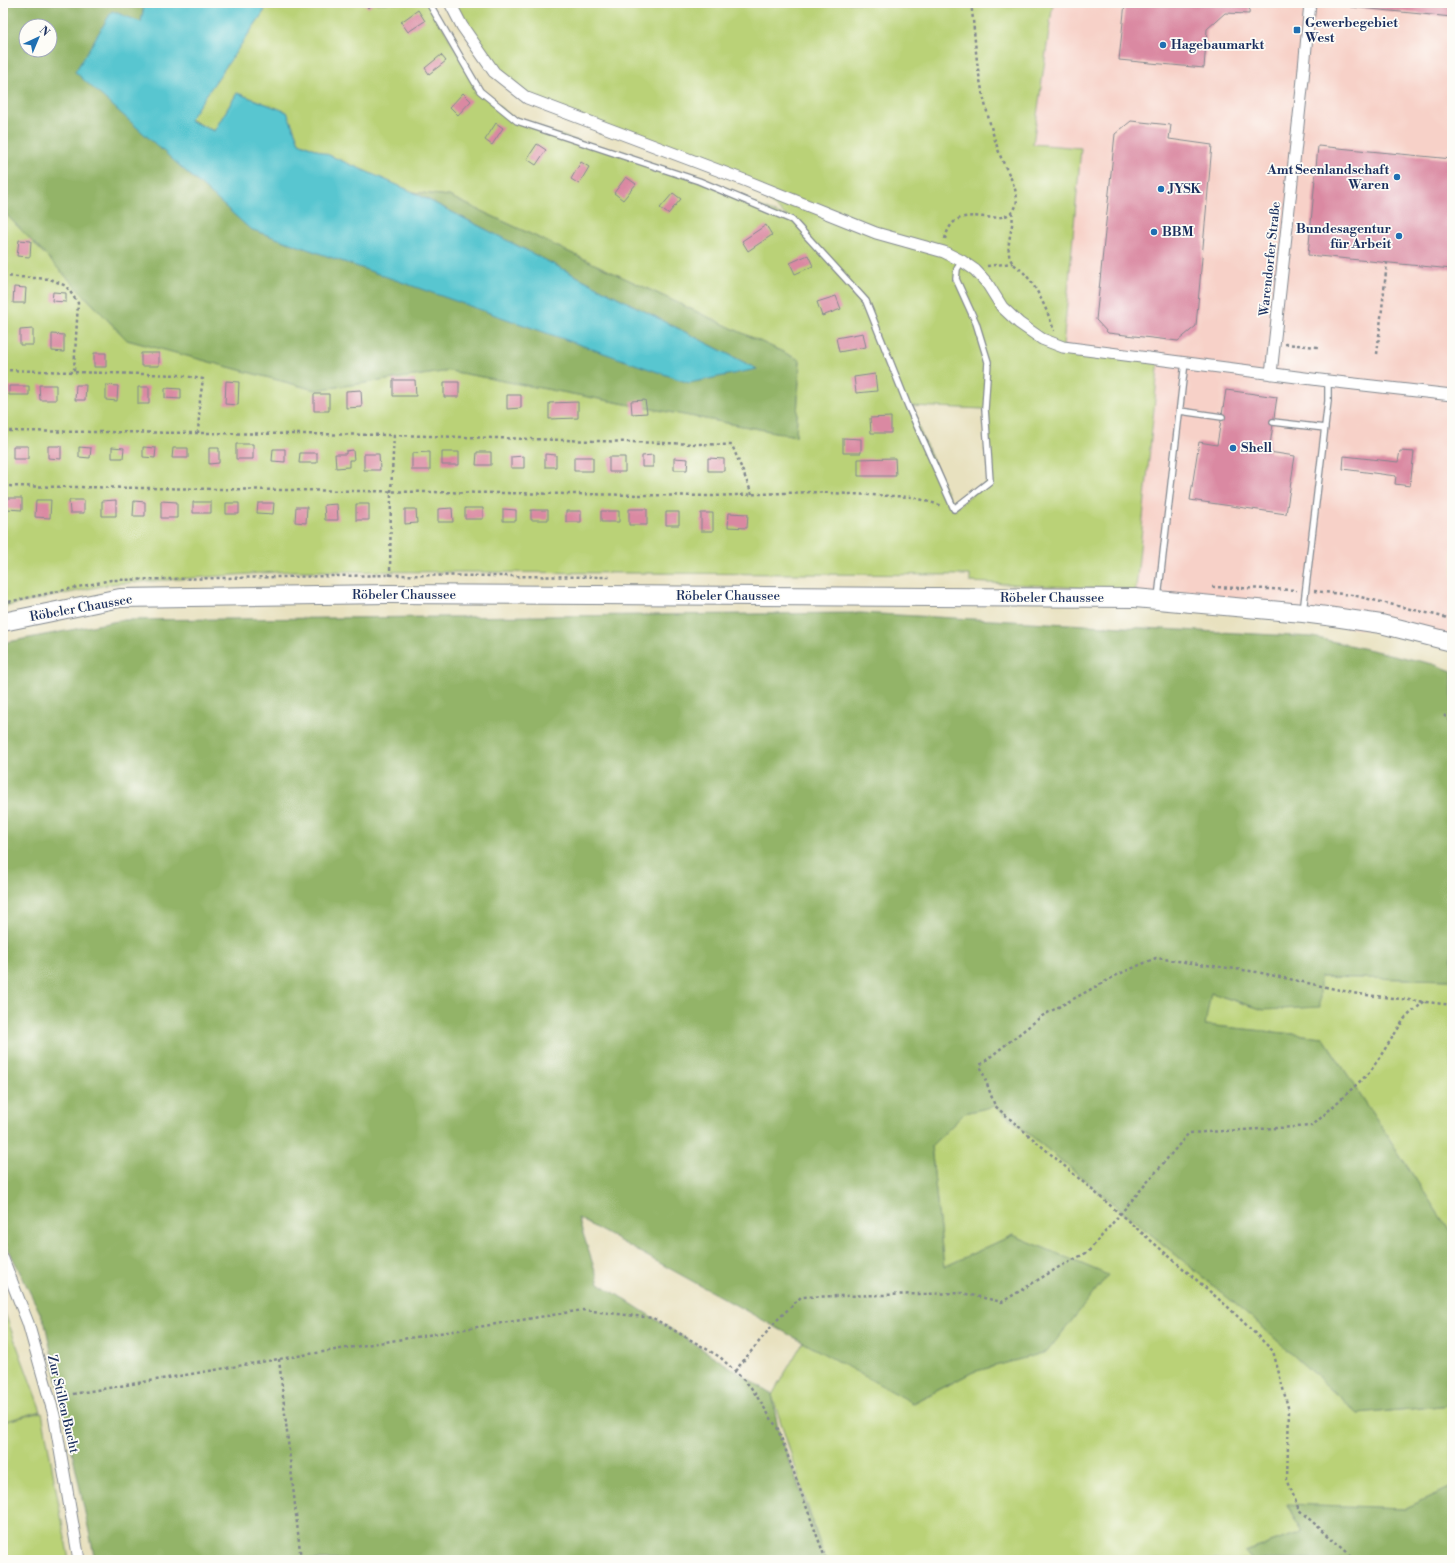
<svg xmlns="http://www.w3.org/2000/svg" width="1455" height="1563" font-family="'Libre Bodoni',serif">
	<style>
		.built { fill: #f7d1c8 }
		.green { fill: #bad277; stroke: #6a806a; fill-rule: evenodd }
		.forest { fill: #93b468; stroke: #577263; fill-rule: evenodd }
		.water { fill: #59c6d0; stroke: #3a7a97 }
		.building { fill: #da89a2 }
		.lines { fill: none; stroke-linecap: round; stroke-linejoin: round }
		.service-casing { stroke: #82888e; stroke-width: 8 }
		.minor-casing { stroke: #82888e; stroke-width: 13 }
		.primary-casing { stroke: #82888e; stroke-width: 20 }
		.path { stroke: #82888e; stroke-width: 2.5; stroke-dasharray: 3 3; stroke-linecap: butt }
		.service { stroke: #fff; stroke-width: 5.5 }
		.minor { stroke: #fff; stroke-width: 11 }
		.primary { stroke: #fff; stroke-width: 18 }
		.poi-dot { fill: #1f6fb2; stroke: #fdfcf7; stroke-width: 1.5 }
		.labels { text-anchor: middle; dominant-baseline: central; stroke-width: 3.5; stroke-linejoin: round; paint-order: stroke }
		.poi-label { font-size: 13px; font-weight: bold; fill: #1b2f5e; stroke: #fdfcf7; text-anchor: start }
		.street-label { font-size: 13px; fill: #1b2f5e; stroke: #fdfcf7 }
	</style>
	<rect width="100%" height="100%" fill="#fdfcf7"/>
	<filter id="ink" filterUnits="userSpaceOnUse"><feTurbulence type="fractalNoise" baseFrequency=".025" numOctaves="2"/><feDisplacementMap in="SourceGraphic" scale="8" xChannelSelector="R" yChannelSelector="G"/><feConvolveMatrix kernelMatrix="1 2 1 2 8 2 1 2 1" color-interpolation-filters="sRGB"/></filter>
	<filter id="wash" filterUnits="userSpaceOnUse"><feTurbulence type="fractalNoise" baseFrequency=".012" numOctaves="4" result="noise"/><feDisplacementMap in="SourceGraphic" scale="16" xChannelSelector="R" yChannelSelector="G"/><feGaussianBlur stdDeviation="0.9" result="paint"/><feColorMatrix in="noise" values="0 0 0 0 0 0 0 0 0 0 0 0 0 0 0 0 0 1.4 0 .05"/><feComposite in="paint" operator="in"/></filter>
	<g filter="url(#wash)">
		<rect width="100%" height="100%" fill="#e8e1bf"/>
		<path class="built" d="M1053,3H1452V642L1135,598L1063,347L1081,148L1033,144Z"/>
		<path class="green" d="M257,3H429L480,91L517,121L699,181L790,219L744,180L527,98L494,72L450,3H1053L1033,144L1081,148L1063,347L1159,359L1135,598L1123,590L970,582V575L291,571L111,584L3,607V211L127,340L315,390L450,371L796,436L800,360L449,196L413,192L299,142L287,112L237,93L214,131L189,119L265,10ZM909,406L985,409L990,480L954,509Z
			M1320,977L1452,980V1235L1323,1037L1205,1025L1210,993L1264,1010Z
			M995,1106L1250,1316L1358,1414L1452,1405V1487L1406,1508L1287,1505L1302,1532L1245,1552L1252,1560H825L772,1395L803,1342L914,1403L973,1372L1046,1352L1107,1275L1013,1235L944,1267L931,1146L965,1113Z
			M3,1308L41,1411L3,1422Z
			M42,1412L69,1560H3V1422Z"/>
		<path class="forest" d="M3,3H139L144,6L141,22L76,72L757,369L413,192L449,196L800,360L796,436L450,371L315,390L127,340L3,211ZM26,26H50V50H26Z
			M860,613L1313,637L1433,664L1452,671V980L1320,977V1007L1264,1010L1211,993L1205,1025L1323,1037L1452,1235V1405L1358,1414L1250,1316L995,1106L965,1113L931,1146L944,1267L1013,1235L1108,1275L1047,1352L973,1372L913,1403L578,1218L599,1283L772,1394L778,1429L824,1555L825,1560H95L45,1323L3,1238V643L123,620Z
			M1452,1487V1560H1252L1245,1552L1302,1532L1287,1504L1406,1508Z"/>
		<path class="water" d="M139,3H257L265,10L189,120L214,131L237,93L287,112L299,142L413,192L757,369L689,383L250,229L75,72L112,11L141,22L144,6Z"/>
		<g id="blocks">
			<path class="building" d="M364,3H375L368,8Z
				M1125,3H1250L1249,14L1225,13L1207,29L1204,68L1119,60Z
				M1351,3H1452V17L1350,7Z
				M418,10L425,21L408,32L401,22Z
				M441,55L446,61L429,74L425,68Z
				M463,93L471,101L458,115L450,107Z
				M1131,121L1171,125L1169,139L1212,145L1196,326L1178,341L1108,333L1096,320L1115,134Z
				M496,123L503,128L492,145L485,140Z
				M537,144L546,150L536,165L527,159Z
				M1318,146L1452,159V269L1308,255Z
				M581,162L589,167L579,184L571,179Z
				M626,177L636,184L623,200L614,193Z
				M673,193L681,199L668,214L660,208Z
				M766,225L772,235L748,251L742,241Z
				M19,240L31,241L30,257L17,256Z
				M808,255L813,266L795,274L790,263Z
				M14,287L26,288L25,303H13Z
				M53,292L66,293V302L52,301Z
				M836,296L841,309L822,316L817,302Z
				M33,329V345H20V330Z
				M863,333L866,347L839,352L836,338Z
				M52,334L64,335V352L52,351Z
				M94,353H106V367H94Z
				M141,353H159V366H141Z
				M875,374L877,391L856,393L854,377Z
				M393,380H415L416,396H393Z
				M226,381L239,382L238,405L225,404Z
				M444,382H459V397H444Z
				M39,385H56V400H40Z
				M76,385H86L85,400H75Z
				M106,385L118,386L117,401L106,400Z
				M9,386H29V395H9Z
				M138,387H149V404H138Z
				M165,388L181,389V399L165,398Z
				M361,390L362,407L346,408V391Z
				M1226,390L1277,397L1269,452L1295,456L1286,514L1190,500L1199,442L1217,445Z
				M314,394H329V411H314Z
				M507,395H521V408L507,409Z
				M645,400L647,413L632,414L631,401Z
				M578,402V418L549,419V403Z
				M891,417V433H871L870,418Z
				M843,438L861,439V453H843Z
				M236,444H253V459H236Z
				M13,446H28V459H13Z
				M48,446H61V459L48,458Z
				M79,447L91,448L90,458L79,457Z
				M112,447L124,448L123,458H112Z
				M143,447L156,448L155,458L143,457Z
				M173,448H188V458H172Z
				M209,448H219V463L209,464Z
				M273,449H285V462L272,461Z
				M353,450L354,460H349V467L336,468L335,454H346V451Z
				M1400,451L1414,452L1410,486L1395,484L1396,476L1343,469L1344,456L1398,462Z
				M430,452V470H412V453Z
				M442,452H459V465H442Z
				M477,452H491V465H476Z
				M300,453H317V463H299Z
				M364,454H379L380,470H364Z
				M545,454L556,455V467H545Z
				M653,455V467H642V456Z
				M524,456V468H511V457Z
				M574,457H593V471H574Z
				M609,457H625V472H609Z
				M674,458L688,459L687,470H674Z
				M708,458L724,459V471H708Z
				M895,458L896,476H858V459Z
				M7,498H22V510L7,509Z
				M36,500H51L50,518L35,517Z
				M69,500H84V513H70Z
				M116,500V516H102V501Z
				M134,501L145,502V516H133Z
				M161,501L177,502V518H161Z
				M193,502H211V513H193Z
				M226,503H239V514H226Z
				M258,503H274L273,514L257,513Z
				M337,504L338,520H325L324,505Z
				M356,504H369V520H356Z
				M296,507H307L306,523L295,522Z
				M452,508L453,522H438V509Z
				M465,508H483V519H465Z
				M405,509H416L417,523L405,524Z
				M503,509L516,510V521H503Z
				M629,509H647V525H629Z
				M531,510H548V520H531Z
				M566,511H581V522H566Z
				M601,511H619V522H601Z
				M666,512H679V525H666Z
				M701,513H713V531H701Z
				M729,513L748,514L747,528L728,527Z"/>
		</g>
	</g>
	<g filter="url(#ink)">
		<use href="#blocks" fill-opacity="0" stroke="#82888e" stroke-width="1"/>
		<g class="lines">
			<g class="service-casing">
				<path id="service" d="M429,3L480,91L517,121L699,181L792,220L866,301L908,406L954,509L990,481L985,409L988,362L976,323L956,279L957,269L962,261
					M1180,411L1222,417
					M1273,422L1325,428
					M1158,598L1185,362
					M1303,612L1328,401V381"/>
			</g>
			<g class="minor-casing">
				<path id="minor" d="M450,3L462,26L494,72L527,98L744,180L876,233L944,252L962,261L975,270L987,283L1002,307L1019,323L1042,339L1063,347L1328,381L1452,395
					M1271,374L1303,79L1310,3
					M3,1259L28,1323L54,1415L79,1560"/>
			</g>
			<g class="primary-casing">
				<path id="primary" d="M3,622L120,598L389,594L1135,598L1303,613L1334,617L1381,624L1452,642"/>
			</g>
			<path class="path" d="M1012,212C1015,226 1005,243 1010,258C1012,265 1020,268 1025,274C1037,287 1049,314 1054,331
				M945,239C955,197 996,230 1013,211C1025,197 1005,169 1000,155C990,127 983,98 978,69C975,47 974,25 971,3
				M987,266L1013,263
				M3,276L50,279L66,286L78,303L74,371
				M1285,344L1318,347
				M1377,354L1387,263
				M3,370L179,375L203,379L200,400L198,433
				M3,431L394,435L732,445L752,494
				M3,486L713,496L810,492L913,497L943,506
				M390,576L391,492L394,435
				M1212,587L1297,590
				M1314,591L1352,595L1452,619
				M3,603L111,580L391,575L611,577
				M1444,715L1452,723
				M279,1359L301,1560
				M735,1371L776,1321L801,1297L962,1293L1002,1302L1059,1267L1088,1252L1189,1133L1312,1126L1370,1072L1405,1018L1425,1001
				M61,1396L279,1359L583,1310L653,1318L720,1357L750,1386L778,1429L824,1555L825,1560
				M1356,1560L1299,1510L1287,1479L1289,1411L1273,1351L1229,1308L995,1106L980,1065L1042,1016L1119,974L1156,958L1257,972L1358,994L1452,1005"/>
			<use href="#service" class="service"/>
			<use href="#minor" class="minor"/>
			<use href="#primary" class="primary"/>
		</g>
	</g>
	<g class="poi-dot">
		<rect x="1293" y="26" width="8" height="8" rx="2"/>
		<circle cx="1163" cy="45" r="4"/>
		<circle cx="1397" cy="177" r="4"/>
		<circle cx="1161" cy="189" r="4"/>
		<circle cx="1154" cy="232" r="4"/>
		<circle cx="1399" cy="236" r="4"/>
		<circle cx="1233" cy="448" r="4"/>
	</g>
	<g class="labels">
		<g class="poi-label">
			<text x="1305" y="23">Gewerbegebiet<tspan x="1305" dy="15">West</tspan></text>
			<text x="1171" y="45">Hagebaumarkt</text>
			<text x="1389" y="170" text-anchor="end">Amt Seenlandschaft<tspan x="1389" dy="15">Waren</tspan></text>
			<text x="1169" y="189">JYSK</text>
			<text x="1391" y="229" text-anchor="end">Bundesagentur<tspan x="1391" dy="15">für Arbeit</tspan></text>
			<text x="1162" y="232">BBM</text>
			<text x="1241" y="448">Shell</text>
		</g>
		<g class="street-label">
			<text transform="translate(1270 259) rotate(-84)">Warendorfer Straße</text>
			<text x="404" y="595">Röbeler Chaussee</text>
			<text x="728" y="596">Röbeler Chaussee</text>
			<text x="1052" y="598">Röbeler Chaussee</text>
			<text transform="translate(81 608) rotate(-10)">Röbeler Chaussee</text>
			<text transform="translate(63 1404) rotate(77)">Zur Stillen Bucht</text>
		</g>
	</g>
	<rect width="1455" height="1563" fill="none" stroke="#fdfcf7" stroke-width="16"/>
	<g transform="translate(38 38) rotate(44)"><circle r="19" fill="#fdfcf7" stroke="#a3aaba"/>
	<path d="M0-3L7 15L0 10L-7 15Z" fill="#1f6fb2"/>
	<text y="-6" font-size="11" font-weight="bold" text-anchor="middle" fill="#1b2f5e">N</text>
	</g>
</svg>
